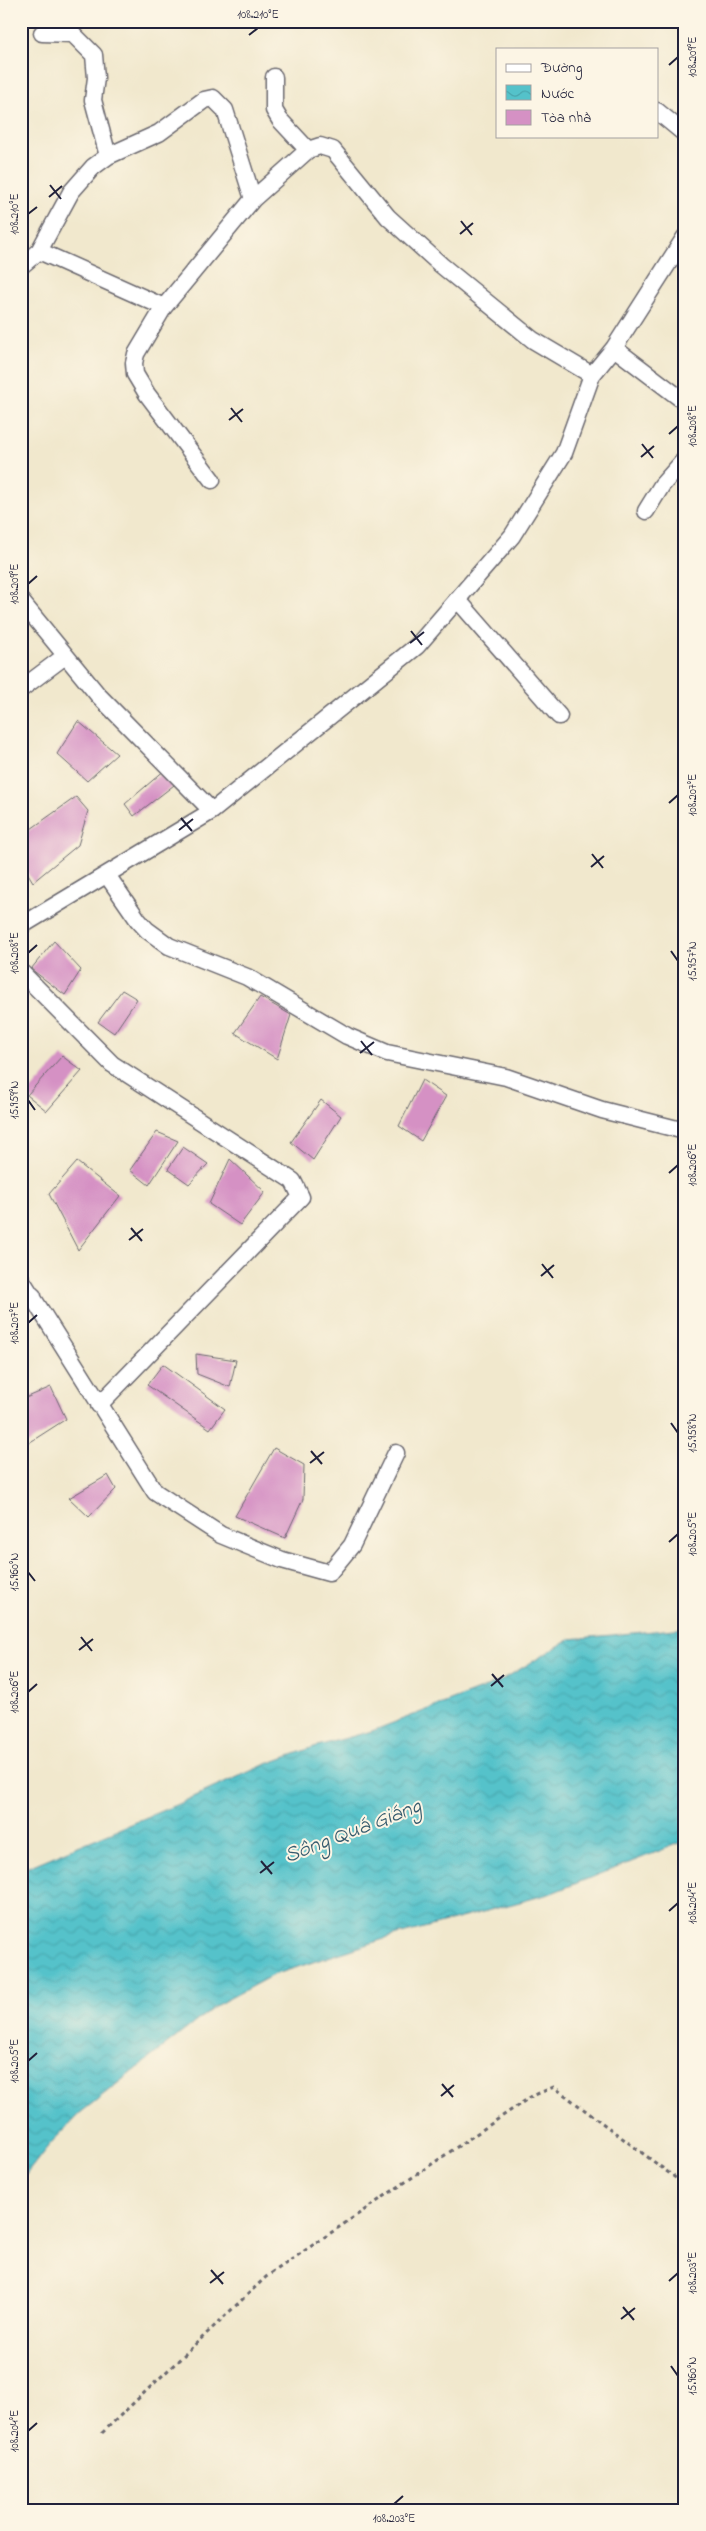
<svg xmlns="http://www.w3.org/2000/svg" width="706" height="2531" font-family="'Indie Flower',sans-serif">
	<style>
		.water { fill: url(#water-waves); stroke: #3b7282 }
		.building { fill: #d591c4 }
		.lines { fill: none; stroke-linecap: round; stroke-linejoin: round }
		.street-casing { stroke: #6a676e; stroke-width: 19 }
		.path { stroke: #6a676e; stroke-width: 3; stroke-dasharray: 4 4; stroke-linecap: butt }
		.street { stroke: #fff; stroke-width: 16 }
		.ticks { fill: none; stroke: #22223b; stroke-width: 2 }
		.labels { text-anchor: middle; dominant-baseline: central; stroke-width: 4; stroke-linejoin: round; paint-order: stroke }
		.water-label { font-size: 22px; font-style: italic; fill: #345a6d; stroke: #fcf5e5 }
		.neatline { fill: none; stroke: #22223b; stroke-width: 2 }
		.ticks-label { font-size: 12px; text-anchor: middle; fill: #22223b }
	</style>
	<defs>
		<pattern id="water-waves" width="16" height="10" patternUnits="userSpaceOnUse" patternTransform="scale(1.25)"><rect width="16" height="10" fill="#54c2ca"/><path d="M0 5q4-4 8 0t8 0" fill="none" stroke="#49a6ae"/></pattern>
	</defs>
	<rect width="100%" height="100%" fill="#fcf5e5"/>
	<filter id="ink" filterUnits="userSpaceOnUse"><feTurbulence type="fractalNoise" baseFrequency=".02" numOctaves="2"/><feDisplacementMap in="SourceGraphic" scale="10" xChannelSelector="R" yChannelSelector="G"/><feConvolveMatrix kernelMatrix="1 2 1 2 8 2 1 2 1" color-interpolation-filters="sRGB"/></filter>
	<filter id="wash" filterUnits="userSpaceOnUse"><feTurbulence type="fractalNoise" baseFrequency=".0096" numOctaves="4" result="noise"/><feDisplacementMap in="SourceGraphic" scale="20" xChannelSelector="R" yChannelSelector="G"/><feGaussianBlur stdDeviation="1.12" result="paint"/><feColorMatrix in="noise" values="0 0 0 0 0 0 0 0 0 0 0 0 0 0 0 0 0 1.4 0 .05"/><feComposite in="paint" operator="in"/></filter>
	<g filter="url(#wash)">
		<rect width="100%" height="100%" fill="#f1e8cd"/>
		<path class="water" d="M685,1628V1841L549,1894L387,1938L273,1975L217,2005L80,2113L49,2145L21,2181V1870L178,1804L264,1765L314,1747L372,1731L497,1683L570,1639Z"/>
		<g id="blocks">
			<path class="building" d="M78,721L117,754L87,781L57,754Z
				M166,769L178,782L134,816L125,804Z
				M76,797L88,811L78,845L33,882L21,862V836Z
				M54,941L81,970L65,995L31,969Z
				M122,990L137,999L114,1033L98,1022Z
				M260,997L291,1015L277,1059L235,1033Z
				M62,1056L82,1071L47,1111L27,1095Z
				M422,1080L446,1096L421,1141L399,1126Z
				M321,1100L341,1116L313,1160L291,1142Z
				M157,1132L178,1141L149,1185L130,1170Z
				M183,1147L208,1164L189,1184L168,1169Z
				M230,1159L265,1192L240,1225L209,1204Z
				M77,1162L120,1196L78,1250L49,1194Z
				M196,1354L236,1360L230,1387L197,1374Z
				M163,1364L225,1409L210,1429L147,1385Z
				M51,1387L66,1419L21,1448V1400Z
				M274,1448L304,1465L303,1499L285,1538L235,1516Z
				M108,1475L116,1489L89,1517L69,1498Z"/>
		</g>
	</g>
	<g filter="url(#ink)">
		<use href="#blocks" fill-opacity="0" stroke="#6a676e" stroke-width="1"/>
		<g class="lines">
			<g class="street-casing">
				<path id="street" d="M42,33L73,34L94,55L96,78L93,100L108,156
					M274,77V110L280,120L308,150
					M657,111L685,134
					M39,251L164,307
					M21,266L39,251L71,192L93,167L108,156L159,133L204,100L213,98L225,110L253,199
					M614,348L685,402
					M212,480L147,394L135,374L134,363L136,354L164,307L253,199L308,150L320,146L333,150L388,217L441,265L533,340L592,375
					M646,511L662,485L685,459
					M457,599L559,716
					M21,601L98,695L212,811
					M21,689L65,656
					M107,875L138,920L147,930L169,946L247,977L347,1036L387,1053L506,1077L602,1110L685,1131
					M21,926L212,811L417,646L512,536L564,453L592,375L614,348L685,237
					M21,972L112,1064L293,1181L301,1197L99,1405
					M21,1279L155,1492L221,1535L282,1560L329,1573L352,1545L396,1453
					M21,1306L33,1296"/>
			</g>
			<path class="path" d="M102,2433L266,2277L532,2096L554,2087L685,2185"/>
			<use href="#street" class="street"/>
		</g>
	</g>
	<path class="ticks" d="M249,35L258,28M669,65L678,57M50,185L61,199M49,197L62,186M28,214L37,207M461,221L472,235M460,234L473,223M231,408L242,422M229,420L243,409M669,434L678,426M642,444L653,458M641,457L654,446M28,584L37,576M411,631L422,645M410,643L424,632M669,803L678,795M181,818L192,831M179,830L193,819M592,854L603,868M591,867L604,856M671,951L678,961M28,953L37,945M361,1041L372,1055M360,1053L374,1042M28,1100L35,1110M669,1173L678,1165M131,1228L142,1241M129,1240L143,1229M542,1264L553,1278M541,1276L554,1265M28,1323L37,1315M671,1423L678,1433M311,1451L322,1464M310,1463L324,1452M669,1542L678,1534M28,1572L35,1581M81,1637L92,1651M79,1650L93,1639M492,1674L503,1687M491,1686L504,1675M28,1692L37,1684M261,1861L272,1874M260,1873L274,1862M669,1911L678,1903M28,2061L37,2053M442,2084L453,2097M441,2096L454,2085M211,2270L223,2284M669,2281L678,2273M210,2283L224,2272M623,2307L634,2320M621,2319L635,2308M671,2366L678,2376M28,2431L37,2423M394,2504L403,2496"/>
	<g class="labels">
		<g class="water-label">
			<text transform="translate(353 1832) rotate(-21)">Sông Quá Giáng</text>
		</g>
	</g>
	<rect width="706" height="2531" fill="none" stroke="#fcf5e5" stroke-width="55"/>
	<rect x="496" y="48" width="162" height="90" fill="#fcf5e5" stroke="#a5a1a1"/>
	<rect x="506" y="64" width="25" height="8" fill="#ffffff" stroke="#a5a1a1"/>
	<text x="541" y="72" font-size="15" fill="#22223b">Đường</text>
	<rect x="506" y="85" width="25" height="15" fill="url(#water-waves)" stroke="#a5a1a1"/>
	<text x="541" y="98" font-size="15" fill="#22223b">Nước</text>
	<rect x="506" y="110" width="25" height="15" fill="#d591c4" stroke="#a5a1a1"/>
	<text x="541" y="122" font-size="15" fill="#22223b">Tòa nhà</text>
	<rect x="28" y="28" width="650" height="2476" class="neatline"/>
	<g class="ticks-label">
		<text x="258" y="18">108.210°E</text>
		<text transform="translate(692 57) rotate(-90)" y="4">108.209°E</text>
		<text transform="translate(14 214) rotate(-90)" y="4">108.210°E</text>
		<text transform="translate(692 426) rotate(-90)" y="4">108.208°E</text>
		<text transform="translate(14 584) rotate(-90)" y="4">108.209°E</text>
		<text transform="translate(692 795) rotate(-90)" y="4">108.207°E</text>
		<text transform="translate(14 953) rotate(-90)" y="4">108.208°E</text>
		<text transform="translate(692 961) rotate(-90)" y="4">15.957°N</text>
		<text transform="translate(14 1100) rotate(-90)" y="4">15.959°N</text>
		<text transform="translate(692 1165) rotate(-90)" y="4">108.206°E</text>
		<text transform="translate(14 1323) rotate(-90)" y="4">108.207°E</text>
		<text transform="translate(692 1433) rotate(-90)" y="4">15.958°N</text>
		<text transform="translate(692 1534) rotate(-90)" y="4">108.205°E</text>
		<text transform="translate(14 1572) rotate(-90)" y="4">15.960°N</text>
		<text transform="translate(14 1692) rotate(-90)" y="4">108.206°E</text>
		<text transform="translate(692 1903) rotate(-90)" y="4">108.204°E</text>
		<text transform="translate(14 2061) rotate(-90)" y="4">108.205°E</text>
		<text transform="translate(692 2273) rotate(-90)" y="4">108.203°E</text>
		<text transform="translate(692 2376) rotate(-90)" y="4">15.960°N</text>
		<text transform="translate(14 2431) rotate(-90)" y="4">108.204°E</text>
		<text x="394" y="2522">108.203°E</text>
	</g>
</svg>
